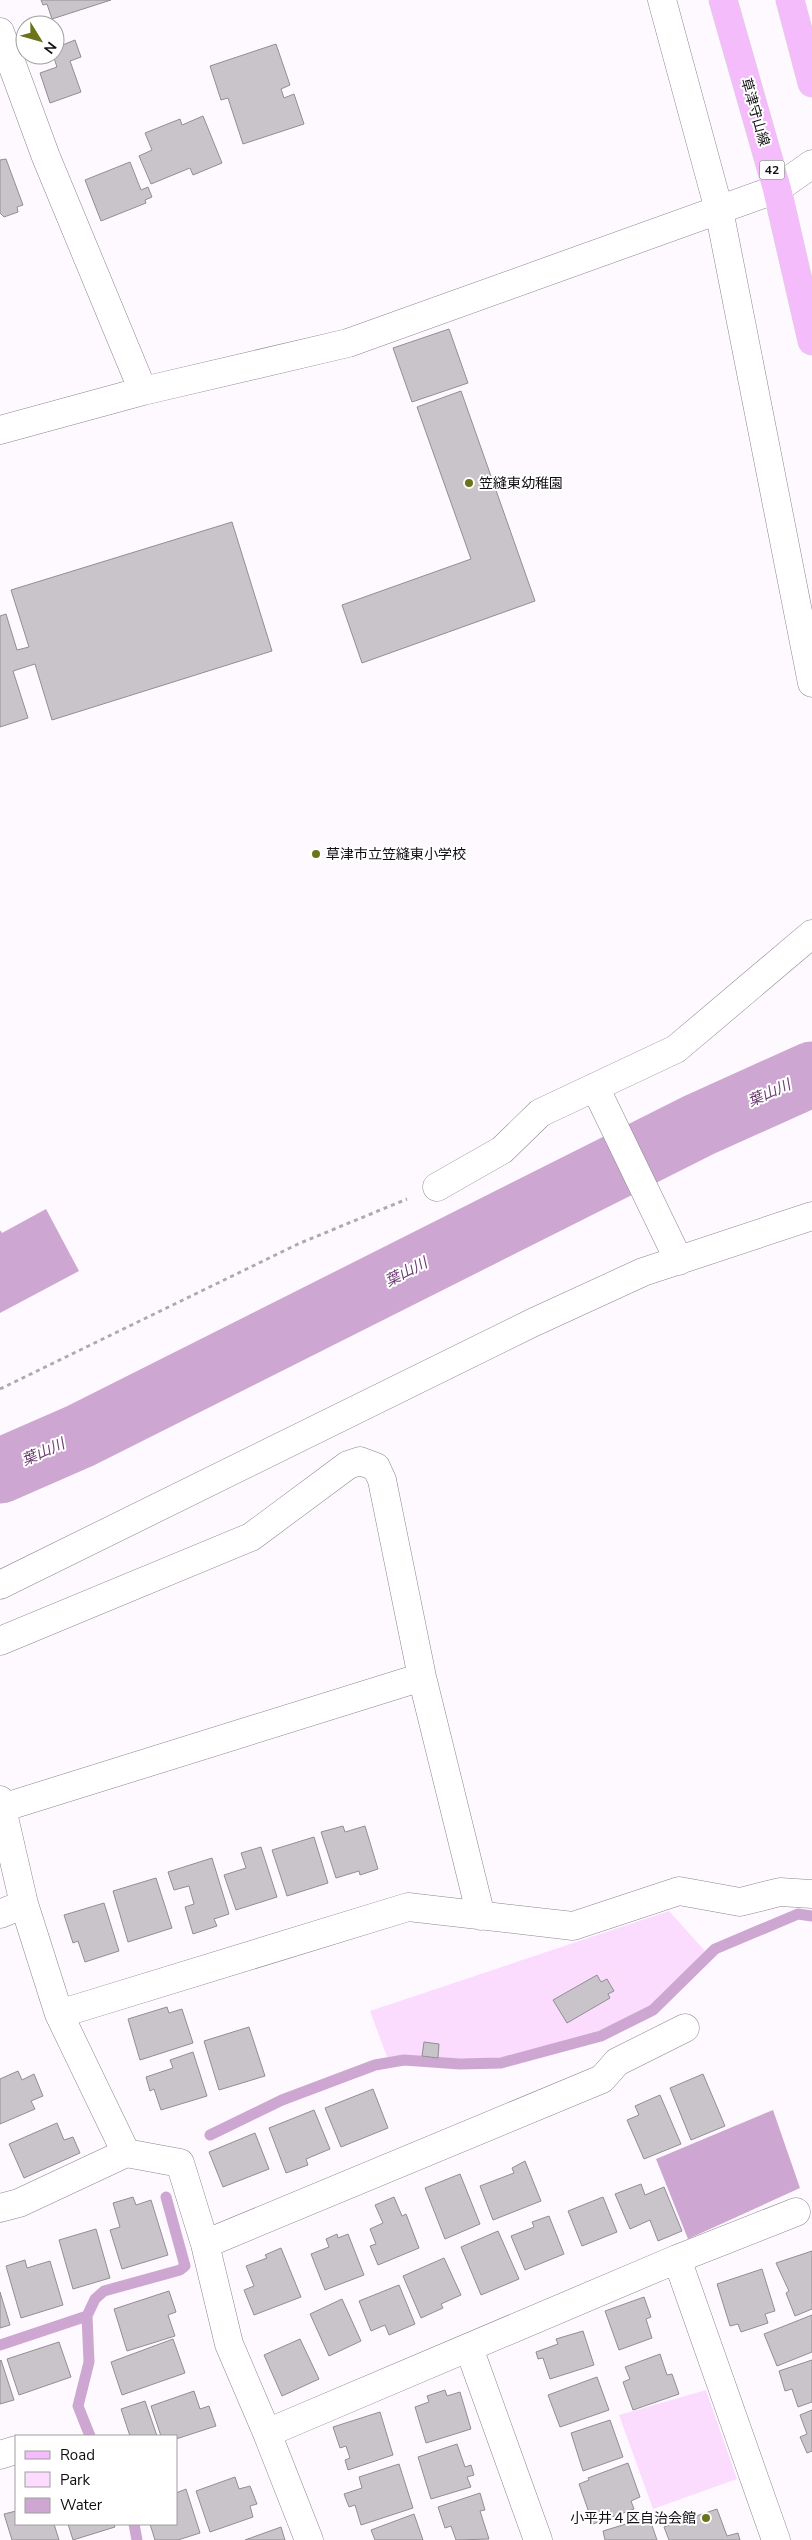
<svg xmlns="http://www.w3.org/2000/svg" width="812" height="2540" font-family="'Nunito Sans','Noto Sans JP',sans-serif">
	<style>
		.green { fill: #fbdbfe }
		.water { fill: #cda7d1 }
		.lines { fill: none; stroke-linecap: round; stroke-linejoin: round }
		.stream { stroke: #cda7d1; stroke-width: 11 }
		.river { stroke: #cda7d1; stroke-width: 65 }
		.building { fill: #c9c3ca; stroke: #938d94 }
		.minor-casing { stroke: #8c868d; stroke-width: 29 }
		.major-casing { stroke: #d9d8d9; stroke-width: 29 }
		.path { stroke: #ada9ae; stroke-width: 3; stroke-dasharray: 4 4; stroke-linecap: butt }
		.minor { stroke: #fff; stroke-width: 28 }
		.major { stroke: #f4bcfa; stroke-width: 28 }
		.poi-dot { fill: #6d731b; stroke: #fff; stroke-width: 2 }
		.labels { text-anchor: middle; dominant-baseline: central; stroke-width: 4; stroke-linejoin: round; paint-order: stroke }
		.shield { fill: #fff; stroke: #585658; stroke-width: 1 }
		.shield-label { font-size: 12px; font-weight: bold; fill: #110e11 }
		.street-label { font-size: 14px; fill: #110e11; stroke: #fff }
		.poi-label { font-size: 14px; fill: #110e11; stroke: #fff; text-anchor: start }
		.water-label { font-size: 15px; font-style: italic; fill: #6c3c71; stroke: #fff }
	</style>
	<rect width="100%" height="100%" fill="#fef9ff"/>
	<path class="green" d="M669,1911L705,1951C687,1969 669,1991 649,2007C617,2031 526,2057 486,2059C453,2060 420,2053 387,2057L370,2011Z
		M706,2390L737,2479L653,2509L619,2415Z"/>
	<path class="water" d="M46,1209L79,1271L0,1313V1230L2,1233Z
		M773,2110L800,2188L688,2239L656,2159Z"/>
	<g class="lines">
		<path class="stream" d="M210,2135L282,2100L375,2065L404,2060L460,2064L501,2063L601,2036L653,2010L715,1949L798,1914L812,1916
			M0,2345L87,2316
			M90,2436L78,2406L89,2362L87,2316L95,2299L104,2291L180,2270L185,2266L166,2197
			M134,2524L137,2540"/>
		<path class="river" d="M0,1471L80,1436L699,1125L812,1074"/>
	</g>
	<path class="building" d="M41,0H111L52,19L47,4L43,5Z
		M75,40L81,57L70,61L81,92L50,103L40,73L57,67L53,55H55V48Z
		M276,44L290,85L281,89L284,98L294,94L304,124L243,144L228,98L221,100L210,66Z
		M203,116L222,163L193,175L190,168L151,184L139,156L152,150L145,133L180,119L182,125Z
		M6,159L23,205L17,207L18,212L4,217L0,213V160Z
		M130,162L141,190L148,187L152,197L145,200L146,203L101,221L85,180Z
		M449,329L468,383L412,402L393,348Z
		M461,391L535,601L362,663L342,605L471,559L417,407Z
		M232,522L272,651L52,720L35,664L13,671L28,718L0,727V616L6,614L17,650L29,647L11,590Z
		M343,1826L345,1832L365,1826L378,1869L360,1875L359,1871L336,1878L321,1832Z
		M314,1837L328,1883L287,1896L272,1850Z
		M261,1847L277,1897L236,1910L224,1875L246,1868L241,1853Z
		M212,1858L229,1914L214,1919L217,1926L193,1934L185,1907L194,1904L189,1886L174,1890L168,1872Z
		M156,1878L172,1928L128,1942L113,1891Z
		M104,1903L119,1951L85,1962L78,1941L73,1943L64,1915Z
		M597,1975L601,1982L607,1979L614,1991L608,1994L610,1998L567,2023L553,2000Z
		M167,2007L169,2013L182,2009L193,2043L140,2060L128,2019Z
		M249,2027L265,2076L219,2090L204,2041Z
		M424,2042L439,2044L438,2058L422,2056Z
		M193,2052L207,2096L161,2110L154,2089L150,2091L146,2077L173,2068L170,2060Z
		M18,2071L22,2080L34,2074L43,2096L31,2101L35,2109L0,2124V2079Z
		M703,2074L725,2126L691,2140L670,2088Z
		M373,2089L388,2128L341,2147L325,2108Z
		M660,2095L681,2144L644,2159L627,2120L639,2115L635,2106Z
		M314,2110L330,2149L306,2159L308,2165L286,2173L269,2128Z
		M57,2123L64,2140L73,2137L80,2153L24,2178L9,2144Z
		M255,2133L269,2169L223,2187L209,2152Z
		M525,2161L541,2201L493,2220L480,2186L514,2173L512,2168Z
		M460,2174L480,2224L445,2239L425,2188Z
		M641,2184L645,2195L664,2187L682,2231L658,2241L650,2220L630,2229L615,2194Z
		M133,2197L136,2205L151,2200L168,2255L122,2269L110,2230L120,2227L113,2203Z
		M394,2197L402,2216L406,2214L419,2248L378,2265L370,2246L376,2244L370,2229L383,2223L375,2205Z
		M603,2197L617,2232L582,2246L568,2211Z
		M549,2216L564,2254L525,2270L511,2236L534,2227L532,2222Z
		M96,2229L110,2278L73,2289L59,2240Z
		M498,2231L519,2279L481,2295L461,2247Z
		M337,2234L338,2238L348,2234L364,2275L325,2290L311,2254L329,2247L326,2239Z
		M281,2248L301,2297L254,2315L244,2290L254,2286L246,2266L267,2258L265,2255Z
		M812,2251V2309L795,2316L786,2293L789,2291L776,2263Z
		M444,2258L461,2295L441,2304L443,2308L421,2318L403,2276Z
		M25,2260L27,2268L50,2261L63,2305L21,2318L6,2266Z
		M762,2269L775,2311L765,2314L768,2323L741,2332L738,2324L730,2326L717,2284Z
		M399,2285L415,2324L389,2335L385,2325L371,2331L359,2301Z
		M169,2291L176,2312L168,2315L175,2336L127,2351L114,2309Z
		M0,2292L10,2325L0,2328Z
		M644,2297L651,2317L646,2319L652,2338L619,2350L605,2311Z
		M342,2299L361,2341L329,2356L310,2314Z
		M812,2315V2352L777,2366L764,2334Z
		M583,2331L594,2365L550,2379L543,2358L538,2359L536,2352L558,2344L556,2339Z
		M173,2339L185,2373L122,2395L111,2362Z
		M300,2339L319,2379L282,2396L264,2355Z
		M59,2342L71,2377L19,2395L7,2359Z
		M660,2354L667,2375L672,2374L679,2394L633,2410L623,2382L630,2379L625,2367Z
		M1,2360L14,2400L0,2404V2361Z
		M812,2360V2402L798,2407L792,2389L785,2391L779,2371Z
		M597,2377L609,2410L560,2427L548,2395Z
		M445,2390L447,2396L460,2392L471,2429L426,2443L415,2407L429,2402L427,2396Z
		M194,2391L200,2409L209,2406L216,2426L176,2439V2436H161L151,2406Z
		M145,2401L157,2436H130L121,2409Z
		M812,2410V2451L807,2453L800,2437L807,2434L800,2415Z
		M380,2412L393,2455L348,2470L345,2460L350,2458L346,2446L340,2448L333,2427Z
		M610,2420L623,2457L583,2471L571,2433Z
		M457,2444L465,2467L471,2465L474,2475L467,2477L471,2487L431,2499L418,2457Z
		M628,2463L640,2497L631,2501L634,2509L593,2524L579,2484L589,2480L588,2478Z
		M399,2464L413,2508L361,2525L355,2505L349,2507L344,2494L362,2488L359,2477Z
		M235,2477L239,2489L250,2486L257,2504L250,2506L253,2517L210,2532L196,2491Z
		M186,2489L200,2533L178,2540H155L150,2524H176V2493Z
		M480,2493L485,2510L480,2511L489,2539L456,2540L451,2526L445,2528L438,2507Z
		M717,2509L727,2536L738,2533L740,2540H669L664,2527Z
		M16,2511V2524H54L59,2540H12L4,2514Z
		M414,2514L423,2540H375L371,2530Z
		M649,2517L657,2540H605L603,2531Z
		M68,2524H114L115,2527L73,2540Z
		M281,2527L285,2540H245Z"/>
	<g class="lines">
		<g class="minor-casing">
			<path id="minor" d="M662,0L719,210L812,683
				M0,32L46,157L143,391
				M0,430L143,391L348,343L777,189L812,164
				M595,1087L679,1261
				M437,1187L502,1150L540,1113L676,1049L812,934
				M0,1585L532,1323L643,1272L812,1216
				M0,1641L251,1537L348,1465L360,1461L376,1467L382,1480L422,1677L481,1916
				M0,1800L24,1904L59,2014L126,2153L180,2163L205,2244L229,2344L267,2433L309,2540
				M2,1808L422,1677
				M0,1914L24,1904
				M59,2014L408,1907L573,1926L679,1891L740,1902L780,1892L812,1894
				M0,2208L19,2203L126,2153
				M205,2244L602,2079L617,2062L685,2028
				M677,2259L776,2540
				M469,2348L538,2540
				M267,2433L677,2259L796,2212
				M0,2455L16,2450"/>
		</g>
		<g class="major-casing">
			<path id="major" d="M723,0L777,189L812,341
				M790,0L812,83"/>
		</g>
		<path class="path" d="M0,1389L298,1244L407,1199"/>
		<use href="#minor" class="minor"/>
		<use href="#major" class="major"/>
	</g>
	<g class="poi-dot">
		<circle cx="469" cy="483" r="5"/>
		<circle cx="316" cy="854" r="5"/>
		<circle cx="706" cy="2518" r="5"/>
	</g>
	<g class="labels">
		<rect class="shield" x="759.5" y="160.5" width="25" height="19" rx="4"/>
		<g class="shield-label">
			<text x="772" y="170">42</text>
		</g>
		<g class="street-label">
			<text transform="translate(755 112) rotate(74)">草津守山線</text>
		</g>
		<g class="poi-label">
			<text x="479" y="483">笠縫東幼稚園</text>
			<text x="326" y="854">草津市立笠縫東小学校</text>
			<text x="696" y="2518" text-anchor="end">小平井４区自治会館</text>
		</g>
		<g class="water-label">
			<text transform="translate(769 1093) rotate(-24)">葉山川</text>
			<text transform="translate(406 1272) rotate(-27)">葉山川</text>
			<text transform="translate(43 1452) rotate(-24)">葉山川</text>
		</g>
	</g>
	<rect x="15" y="2435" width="162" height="90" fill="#ffffff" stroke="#a09fa0"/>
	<rect x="25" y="2451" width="25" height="8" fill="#f4bcfa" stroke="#a09fa0"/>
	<text x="60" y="2460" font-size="15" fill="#110e11">Road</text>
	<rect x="25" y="2472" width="25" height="15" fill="#fbdbfe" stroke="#a09fa0"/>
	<text x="60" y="2485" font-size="15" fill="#110e11">Park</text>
	<rect x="25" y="2498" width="25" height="15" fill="#cda7d1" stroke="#a09fa0"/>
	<text x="60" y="2510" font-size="15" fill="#110e11">Water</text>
	<g transform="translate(40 40) rotate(127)"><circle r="24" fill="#ffffff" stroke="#a09fa0"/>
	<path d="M0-4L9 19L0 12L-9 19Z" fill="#6d731b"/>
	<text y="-8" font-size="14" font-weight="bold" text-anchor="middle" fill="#110e11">N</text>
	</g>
</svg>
